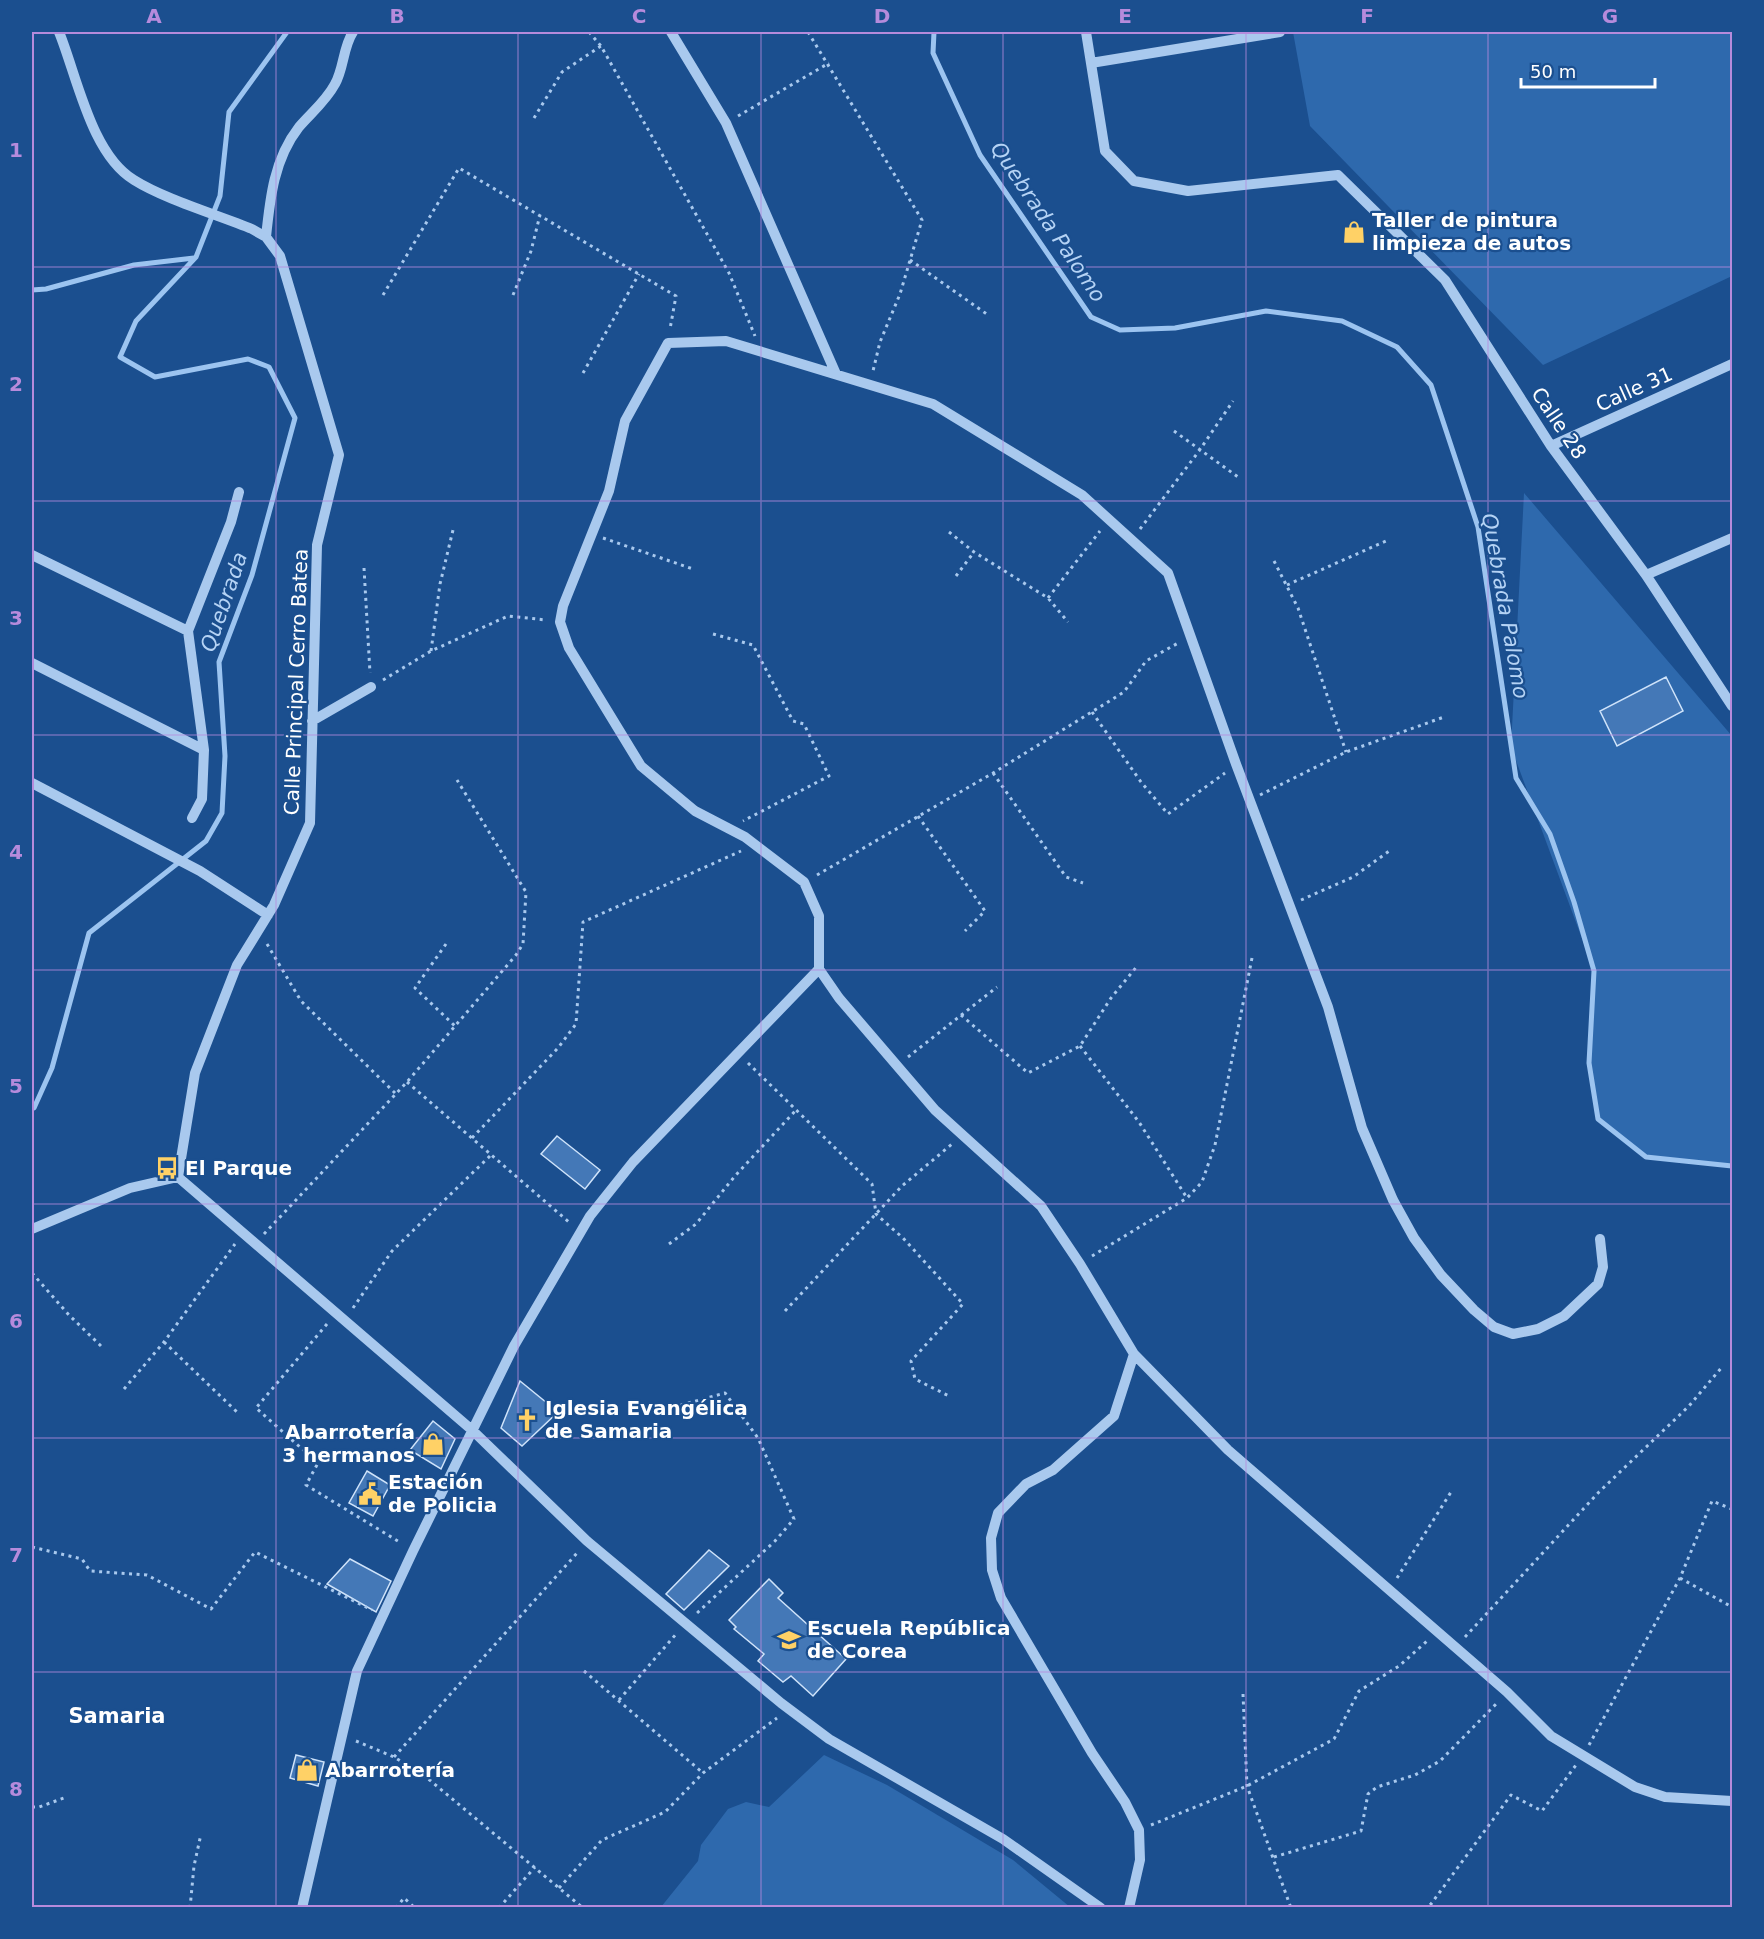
<svg xmlns="http://www.w3.org/2000/svg" width="1764" height="1939" font-family="'DejaVu Sans',sans-serif">
	<style>
		.green { fill: #2e69ad }
		.lines { fill: none; stroke-linecap: round; stroke-linejoin: round }
		.stream { stroke: #9cc4f0; stroke-width: 5 }
		.building { fill: #4478b7; stroke: #cfe3fa; stroke-width: 1.5 }
		.path { stroke: #a9c9ee; stroke-width: 3; stroke-dasharray: 3 4.5; stroke-linecap: butt }
		.minor { stroke: #a9c9ee; stroke-width: 10 }
		.grid { fill: none; stroke: #b68bdc; stroke-width: 1.5; stroke-opacity: 0.55 }
		.labels { text-anchor: middle; dominant-baseline: central; stroke-width: 4.5; stroke-linejoin: round; paint-order: stroke }
		.poi-label { font-size: 20px; font-weight: bold; fill: #fff; stroke: #1b4f8f; text-anchor: start }
		.street-label { font-size: 20px; fill: #fff; stroke: #1b4f8f }
		.water-label { font-size: 21px; font-style: italic; fill: #b5d3f5; stroke: #1b4f8f }
		.neighbourhood-label { font-size: 21px; font-weight: bold; fill: #fff; stroke: #1b4f8f }
		.neatline { fill: none; stroke: #b68bdc; stroke-width: 2 }
		.grid-label { font-size: 20px; text-anchor: middle; font-weight: bold; fill: #b68bdc }
	</style>
	<rect width="100%" height="100%" fill="#1b4f8f"/>
	<path class="green" d="M1293,32H1732V276L1543,365L1310,126Z
		M1524,493L1732,736V1166L1646,1157L1598,1119L1589,1063L1594,971L1511,747Z
		M824,1755L887,1785L1013,1860L1070,1907H661L698,1861L701,1845L728,1809L746,1802L769,1807Z"/>
	<g class="lines">
		<path class="stream" d="M934,32L933,53L980,155L1091,317L1120,330L1175,328L1266,311L1342,321L1397,347L1431,385L1478,527L1516,778L1550,834L1574,902L1594,971L1589,1063L1598,1119L1646,1157L1732,1166
			M32,290L46,289L134,265L194,258
			M32,1107L34,1108L52,1068L89,933L206,841L222,813L225,756L219,662L252,575L295,418L269,367L248,359L155,377L120,357L136,321L196,257L220,196L229,112L287,32"/>
	</g>
	<path class="building" d="M1666,677L1683,711L1617,746L1600,711Z
		M557,1136L600,1170L585,1189L541,1154Z
		M520,1381L558,1412L522,1446L501,1428Z
		M433,1421L455,1439L441,1469L410,1450Z
		M367,1471L390,1485L373,1516L349,1503Z
		M709,1550L729,1566L684,1610L666,1594Z
		M350,1559L391,1581L376,1612L327,1584Z
		M769,1579L783,1593L778,1598L846,1659L813,1696L791,1676L783,1682L758,1661L764,1654L734,1629L736,1627L729,1620Z
		M296,1755L324,1762L318,1786L290,1778Z"/>
	<g class="lines">
		<path class="path" d="M589,32L601,46L729,273L755,336
			M808,32L922,220L900,294L880,342L873,371
			M738,116L829,63
			M534,118L562,72L601,46
			M910,260L988,315
			M383,295L459,168L676,296L670,329
			M513,295L531,251L540,215
			M583,373L639,274
			M1174,431L1238,477
			M1140,529L1199,451L1233,401
			M949,532L974,552L1048,598L1068,622
			M603,538L693,569
			M1274,561L1298,608L1346,752
			M364,568L370,673
			M956,576L974,552
			M1287,585L1386,541
			M1048,598L1100,531
			M713,634L753,645L793,721L804,724L829,776L743,821
			M431,651L440,584L453,530
			M383,680L431,651L508,616L546,620
			M1092,712L1141,782L1168,814L1225,773
			M993,773L1066,877L1083,883
			M1260,795L1346,752L1444,717
			M918,816L985,911L965,931
			M817,875L993,773L1124,692L1146,661L1180,642
			M1301,900L1353,877L1392,849
			M267,944L301,1001L395,1093
			M446,944L415,988L455,1026
			M961,1015L1028,1073L1080,1046L1111,998L1138,965
			M1080,1046L1139,1122L1187,1198
			M908,1057L997,987
			M748,1063L872,1184L876,1214L903,1238L963,1304L911,1361L915,1379L949,1396
			M407,1082L570,1223
			M472,1138L558,1048L576,1024L583,922L741,851
			M264,1234L407,1082L516,955L523,944L526,892L457,780
			M669,1244L696,1224L735,1176L796,1110
			M1092,1256L1187,1198L1202,1182L1215,1145L1252,958
			M32,1273L69,1315L102,1347
			M353,1308L392,1251L491,1155
			M785,1311L902,1186L952,1144
			M327,1324L256,1408L318,1463L306,1485L401,1543
			M164,1342L237,1412
			M124,1389L164,1342L235,1244
			M659,1411L725,1393L758,1438L794,1519L775,1541L696,1614
			M32,1547L82,1559L90,1571L147,1575L211,1609L255,1552L372,1610
			M1397,1578L1451,1492
			M1680,1578L1732,1607
			M1465,1637L1599,1492L1689,1406L1722,1367
			M584,1671L703,1773
			M1243,1694L1247,1786L1291,1908
			M619,1700L677,1633
			M356,1741L394,1757L426,1777L583,1908
			M1589,1745L1680,1578L1712,1501L1732,1509
			M394,1757L578,1552
			M32,1807H39L64,1798
			M1151,1825L1247,1786L1334,1739L1359,1691L1399,1666L1427,1641
			M1274,1857L1361,1831L1368,1794L1377,1787L1415,1775L1440,1761L1499,1701
			M559,1888L602,1840L665,1812L703,1773L777,1718
			M190,1908L194,1866L201,1834
			M396,1908L404,1898L415,1908
			M499,1908L535,1867
			M1423,1908L1431,1904L1511,1795L1542,1811L1576,1765"/>
		<path class="minor" d="M59,32C77,76 91,154 134,180C164,199 218,215 252,229L266,237L280,256L339,455L317,545L310,823L274,905L237,965L195,1073L178,1177
			M671,32L726,123L836,374
			M1086,32L1105,151L1134,181L1188,191L1338,175L1445,280L1551,446L1646,575L1732,706
			M1091,63L1280,32
			M266,237C270,198 274,159 299,127C311,113 326,101 335,84C344,68 343,47 353,32
			M1551,446L1732,364
			M32,555L188,631
			M1646,575L1732,538
			M32,663L204,750
			M312,721L371,687
			M32,783L200,871L268,915
			M192,818L202,799L204,750L188,631L231,522L239,492
			M178,1177L472,1430L587,1541L781,1703L829,1739L1003,1839L1101,1908
			M32,1229L130,1188L178,1177
			M1600,1239L1603,1267L1598,1284L1564,1316L1538,1329L1513,1334L1494,1327L1474,1310L1441,1275L1414,1238L1393,1200L1362,1128L1328,1007L1236,764L1168,573L1082,495L933,404L726,341L668,343L625,421L609,491L563,606L560,622L569,648L641,766L695,811L745,837L804,882L819,916V969L839,998L935,1110L1041,1206L1080,1264L1134,1354L1228,1450L1507,1692L1551,1736L1635,1787L1665,1797L1732,1801
			M302,1908L357,1671L413,1551L514,1346L590,1216L633,1162L819,969
			M1129,1908L1140,1860L1139,1830L1125,1802L1092,1753L1001,1598L992,1570L991,1538L998,1513L1026,1484L1053,1470L1114,1416L1134,1354"/>
	</g>
	<path class="grid" d="M276,32V1908M518,32V1908M761,32V1908M1003,32V1908M1246,32V1908M1488,32V1908M32,267H1732M32,501H1732M32,735H1732M32,970H1732M32,1204H1732M32,1438H1732M32,1672H1732"/>
	<defs>
		<g id="shop-bare" transform="scale(1.8)"><path d="M-5-2.5h2.3a2.7 3.5 0 0 1 5.4 0H5L5.5 6h-11ZM-1.5-2.5h3a1.5 2.3 0 0 0-3 0Z" fill="#ffd166" stroke="#1b4f8f" stroke-width="2.5" paint-order="stroke"/></g>
		<g id="bus-bare" transform="scale(1.8)"><path d="M-5-6H5V4H4V6H2V4H-2V6H-4V4H-5ZM-3.5-4V0h7V-4ZM-3.5 1.2v1.5H-2V1.2ZM2 1.2v1.5H3.5V1.2Z" fill="#ffd166" stroke="#1b4f8f" stroke-width="2.5" paint-order="stroke"/></g>
		<g id="church-bare" transform="scale(1.8)"><path d="M-1.2-6h2.4v3.5h3.3v2.4h-3.3V6h-2.4V-.1h-3.3v-2.4h3.3Z" fill="#ffd166" stroke="#1b4f8f" stroke-width="2.5" paint-order="stroke"/></g>
		<g id="civic-bare" transform="scale(1.8)"><path d="M-.6-6.5H3V-4.5H.6V-3L4-1V1h2V6H-6V1h2V-1L-.6-3ZM-1.2 2.5V6h2.4V2.5Z" fill="#ffd166" stroke="#1b4f8f" stroke-width="2.5" paint-order="stroke"/></g>
		<g id="school-bare" transform="scale(1.8)"><path d="M0-5L7-2L0 1L-7-2ZM-4 1L0 2.5L4 1V4Q0 6-4 4Z" fill="#ffd166" stroke="#1b4f8f" stroke-width="2.5" paint-order="stroke"/></g>
	</defs>
	<g fill-rule="evenodd">
		<use href="#shop-bare" x="1354" y="232"/>
		<use href="#bus-bare" x="167" y="1168"/>
		<use href="#church-bare" x="527" y="1420"/>
		<use href="#shop-bare" x="433" y="1444"/>
		<use href="#civic-bare" x="370" y="1494"/>
		<use href="#school-bare" x="789" y="1640"/>
		<use href="#shop-bare" x="307" y="1770"/>
	</g>
	<g class="labels">
		<g class="poi-label">
			<text x="1372" y="220">Taller de pintura<tspan x="1372" dy="23">limpieza de autos</tspan></text>
			<text x="185" y="1168">El Parque</text>
			<text x="545" y="1408">Iglesia Evangélica<tspan x="545" dy="23">de Samaria</tspan></text>
			<text x="415" y="1432" text-anchor="end">Abarrotería<tspan x="415" dy="23">3 hermanos</tspan></text>
			<text x="388" y="1482">Estación<tspan x="388" dy="23">de Policia</tspan></text>
			<text x="807" y="1628">Escuela República<tspan x="807" dy="23">de Corea</tspan></text>
			<text x="325" y="1770">Abarrotería</text>
		</g>
		<g class="street-label">
			<text transform="translate(1634 389) rotate(-24)">Calle 31</text>
			<text transform="translate(1559 423) rotate(56)">Calle 28</text>
			<text transform="translate(296 682) rotate(-88)">Calle Principal Cerro Batea</text>
		</g>
		<g class="water-label">
			<text transform="translate(1048 222) rotate(56)">Quebrada Palomo</text>
			<text transform="translate(224 602) rotate(-71)">Quebrada</text>
			<text transform="translate(1505 606) rotate(80)">Quebrada Palomo</text>
		</g>
		<g class="neighbourhood-label">
			<text x="117" y="1716">Samaria</text>
		</g>
	</g>
	<rect width="1764" height="1939" fill="none" stroke="#1b4f8f" stroke-width="66"/>
	<path d="M1521 78v9h134v-9" fill="none" stroke="#ffffff" stroke-width="3"/>
	<text x="1530" y="78" font-size="18" fill="#ffffff" stroke="#1b4f8f" stroke-width="4.5" paint-order="stroke">50 m</text>
	<rect x="33" y="33" width="1698" height="1873" class="neatline"/>
	<g class="grid-label">
		<text x="154" y="23">A</text>
		<text x="397" y="23">B</text>
		<text x="639" y="23">C</text>
		<text x="882" y="23">D</text>
		<text x="1125" y="23">E</text>
		<text x="1367" y="23">F</text>
		<text x="1610" y="23">G</text>
		<text x="16" y="157">1</text>
		<text x="16" y="391">2</text>
		<text x="16" y="625">3</text>
		<text x="16" y="859">4</text>
		<text x="16" y="1093">5</text>
		<text x="16" y="1328">6</text>
		<text x="16" y="1562">7</text>
		<text x="16" y="1796">8</text>
	</g>
</svg>
